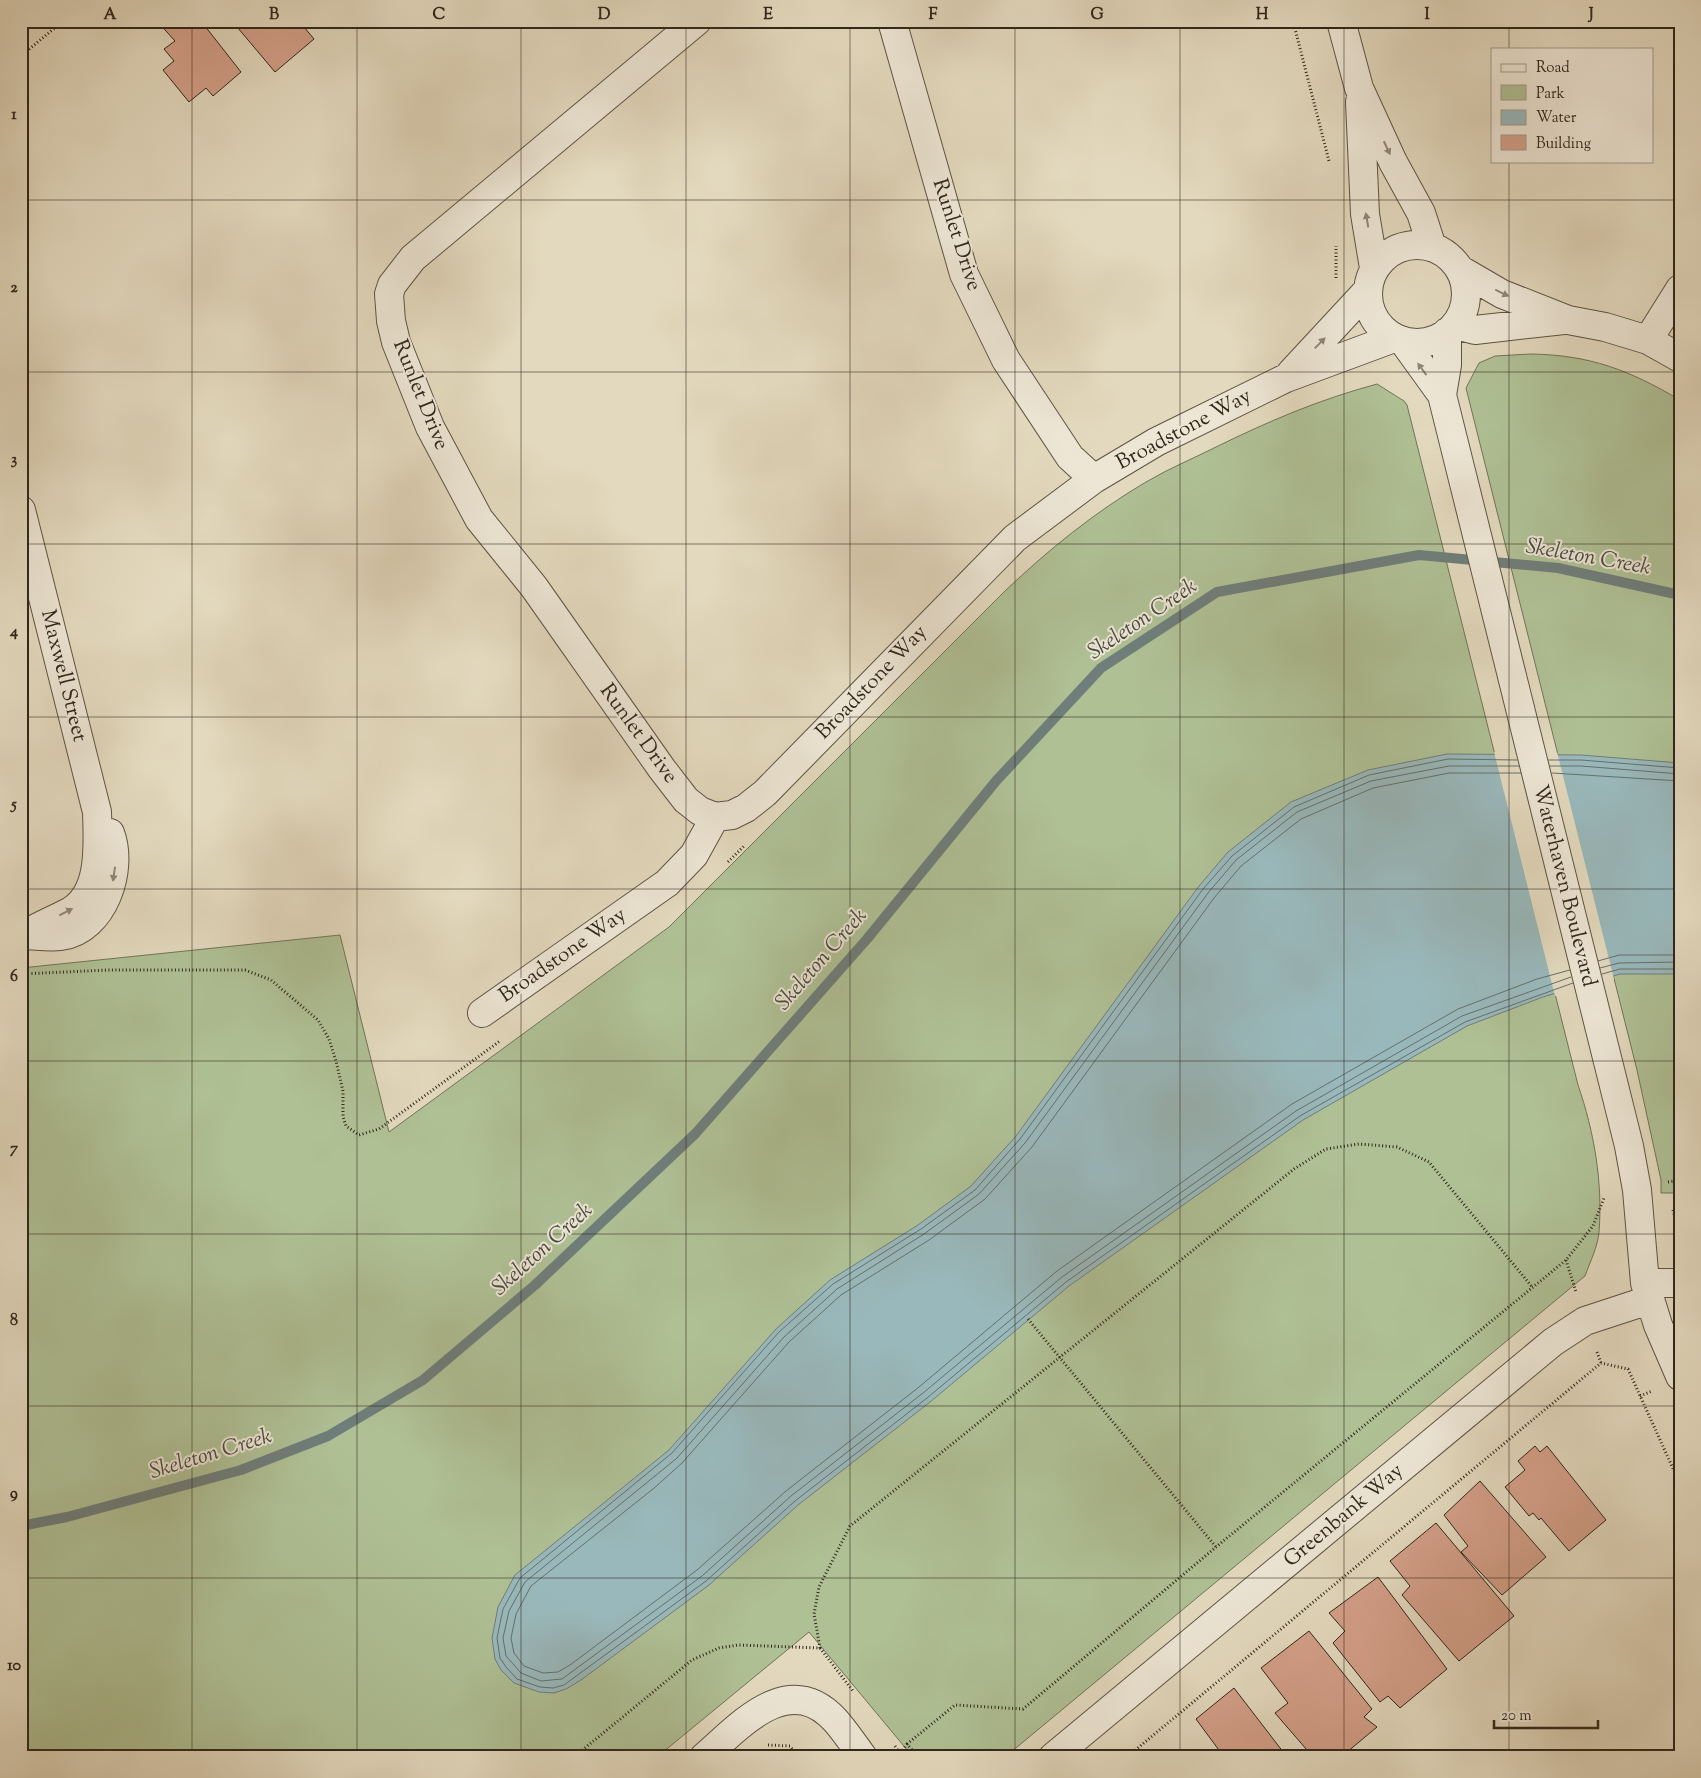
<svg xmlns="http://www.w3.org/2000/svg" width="1701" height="1778" font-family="'Sorts Mill Goudy',serif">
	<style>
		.green { fill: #afc095; stroke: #707458 }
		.water { fill: #99b8bb; stroke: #6f7e7b }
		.pier { fill: #e3d9be }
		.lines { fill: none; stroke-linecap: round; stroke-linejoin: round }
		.shore { stroke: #64706c; stroke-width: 1 }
		.stream { stroke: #6f7e7b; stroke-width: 10 }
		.building { fill: #d4a08a; stroke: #30271c }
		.minor-casing { stroke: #5d5444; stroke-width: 30 }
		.path { stroke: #30271c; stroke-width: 3; stroke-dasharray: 1 2.5; stroke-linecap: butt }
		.minor { stroke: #ede6d5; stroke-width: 28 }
		.oneway { fill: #8e8678 }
		.grid { fill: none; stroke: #30271c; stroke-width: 1; stroke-opacity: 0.55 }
		.labels { text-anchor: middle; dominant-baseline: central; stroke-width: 4; stroke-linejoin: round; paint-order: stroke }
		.street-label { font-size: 21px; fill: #30271c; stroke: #ede6d5 }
		.water-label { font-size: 22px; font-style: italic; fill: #4a4b44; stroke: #ede6d5 }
		.neatline { fill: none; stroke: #30271c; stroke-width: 2 }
		.grid-label { font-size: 16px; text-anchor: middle; font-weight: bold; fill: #30271c }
	</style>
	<rect width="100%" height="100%" fill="#e3d9be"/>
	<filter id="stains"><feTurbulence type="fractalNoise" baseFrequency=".004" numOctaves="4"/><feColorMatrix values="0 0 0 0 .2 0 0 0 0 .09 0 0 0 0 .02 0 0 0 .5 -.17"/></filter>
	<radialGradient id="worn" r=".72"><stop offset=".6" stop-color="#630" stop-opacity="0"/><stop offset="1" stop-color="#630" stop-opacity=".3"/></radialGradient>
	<path class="green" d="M1531,354C1590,355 1629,370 1680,400V1193H1661V1180L1637,1070L1466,388L1479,363L1495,356Z
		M1377,384L1404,401L1407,405L1578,1085C1594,1131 1603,1183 1599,1232C1598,1246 1590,1262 1585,1276L1005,1757H913L809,1632L657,1757H21V968L340,935L389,1132L669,927L1005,591C1048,550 1095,512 1146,482C1168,469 1192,459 1214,448C1269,421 1318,400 1377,384Z"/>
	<path class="water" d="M1447,754L1581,755L1680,763V974H1620L1543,997L1467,1026L1303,1120L1069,1286L930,1402L798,1505L709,1585L581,1680L566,1689L554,1693L539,1692L514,1683L501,1670L495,1659L492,1638L498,1607L515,1575L669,1450L776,1329L830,1280L918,1225L971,1186L1016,1136L1199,886L1228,852L1291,802L1368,770Z"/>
	<path class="pier" d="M1494,752H1557L1614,979L1555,996Z"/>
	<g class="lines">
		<path class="shore" d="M1517,760L1448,759L1369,775L1294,807L1232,856L1203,889L1020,1139L975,1190L921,1229L833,1284L779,1332L672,1453L520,1578L503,1609L497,1638L500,1658L506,1667L517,1679L540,1687L553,1688L564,1685L706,1581L795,1501L927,1398L1066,1282L1300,1116L1465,1022L1573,983
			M1548,760H1581L1680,768
			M1519,766H1449L1371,781L1297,812L1236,860L1208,893L1025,1143L979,1194L924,1234L837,1289L784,1337L677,1458L525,1582L509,1611L503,1638L506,1656L521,1673L541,1681L562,1679L702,1576L791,1496L923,1393L1062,1277L1296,1111L1462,1016L1571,977
			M1550,766H1581L1680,774
			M1521,773H1449L1373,788L1301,819L1241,866L1214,898L1032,1147L985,1199L929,1240L841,1295L789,1342L682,1463L653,1489L531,1586L516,1614L511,1638L514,1653L524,1666L543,1673L558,1672L570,1665L697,1570L786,1491L919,1387L1057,1271L1292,1104L1458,1009L1537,979L1570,970
			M1552,773L1680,781
			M1598,961L1619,955H1680
			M1600,968L1619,963L1680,962
			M1602,974L1620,969H1680"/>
		<path class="stream" d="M21,1526L67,1517L241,1470L328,1436L423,1380L535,1285L695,1134L867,939L996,781L1101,668L1217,592L1419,555L1558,568L1680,595"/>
	</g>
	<path class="building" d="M157,21H201L241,72L213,96L206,88L189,102L163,70L174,61L164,49L175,41Z
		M232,21H299L314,39L275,72Z
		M1535,1446L1540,1452L1547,1446L1606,1520L1569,1551L1541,1518L1539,1520L1533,1513L1529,1516L1505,1487L1525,1470L1518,1461Z
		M1480,1481L1546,1557L1502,1595L1461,1552L1468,1546L1444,1515Z
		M1436,1523L1514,1616L1459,1661L1402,1595L1410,1586L1390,1561Z
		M1378,1577L1447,1669L1400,1708L1388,1696L1380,1702L1333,1643L1345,1631L1329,1613Z
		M1309,1631L1372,1709L1364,1717L1377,1727L1341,1757H1313L1275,1713L1288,1703L1261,1668Z
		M1234,1688L1287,1757H1224L1196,1719Z"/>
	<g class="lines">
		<g class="minor-casing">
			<path id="minor" d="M697,21L413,258L392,285L389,294L391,321L396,342L430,427L479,519L534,587L662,769L686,800L700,811L715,817L732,815L746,808L765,793L1015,538L1094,479L1156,442L1286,378L1394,338
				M892,21L964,274L1006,360L1070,457L1094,479
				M1341,21L1359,88L1393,162L1421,213L1432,247
				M1360,102L1365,214L1374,268
				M1368 294a49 49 0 1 1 98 0a49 49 0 1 1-98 0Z
				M1459,269L1502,294L1568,320L1605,327L1648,340L1680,358
				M1455,325L1475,330L1564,320
				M1447,332V365L1442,395L1629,1146L1637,1190L1645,1283L1658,1325L1680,1376
				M1648,340L1680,289
				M1403,341L1442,395
				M1291,373L1367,291
				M21,510L97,812C98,845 102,894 69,912C54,920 38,926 24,935
				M23,935C35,935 49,938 61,936C104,930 124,869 110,833
				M482,1013L667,883L694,855L715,817
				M1645,1283H1680
				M704,1757C741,1725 788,1670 835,1720C845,1731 854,1745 863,1757
				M1053,1757L1553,1342L1585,1321L1649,1300"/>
		</g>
		<path class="path" d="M1293,21L1329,161
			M21,56L63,21
			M1336,278V246
			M728,862L745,845
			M21,974L108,970H245L271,980L318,1020L329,1039L336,1061L343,1091V1117L346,1126L359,1135L379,1129L500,1041
			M1668,1182L1680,1180
			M1673,1210L1680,1239
			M1566,1260L1576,1292
			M1028,1319L1216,1547
			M1597,1352L1601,1363
			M1640,1396L1652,1391
			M820,1648L853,1691
			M907,1744L955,1705L1023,1709L1216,1547L1566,1260L1593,1226L1604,1198
			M768,1745L790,1746L798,1757
			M895,1746L900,1754L907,1744L918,1757
			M574,1757L692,1660L719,1648L738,1645L820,1648L814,1614L819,1587L850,1526L1294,1169L1326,1149L1359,1144L1397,1147L1429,1162L1533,1288
			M1127,1757L1601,1363L1628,1369L1680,1484"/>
		<use href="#minor" class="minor"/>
	</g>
	<defs><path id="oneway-solid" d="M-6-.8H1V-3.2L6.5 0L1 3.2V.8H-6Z" transform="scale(1.25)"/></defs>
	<g class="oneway">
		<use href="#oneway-solid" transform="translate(1387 148) rotate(65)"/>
		<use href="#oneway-solid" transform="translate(1367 220) rotate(-100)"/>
		<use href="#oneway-solid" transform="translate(1502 293) rotate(26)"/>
		<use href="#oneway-solid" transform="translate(1320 343) rotate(-46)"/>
		<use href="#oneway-solid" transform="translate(1422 369) rotate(-126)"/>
		<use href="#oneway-solid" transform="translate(114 874) rotate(98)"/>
		<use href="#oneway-solid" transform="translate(66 912) rotate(-27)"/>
	</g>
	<path class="grid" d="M192,21V1757M357,21V1757M521,21V1757M686,21V1757M850,21V1757M1015,21V1757M1180,21V1757M1344,21V1757M1509,21V49M1509,161V1757M21,200H1680M21,372H1680M21,544H1680M21,717H1680M21,889H1680M21,1061H1680M21,1234H1680M21,1406H1680M21,1578H1680"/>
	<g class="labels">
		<g class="street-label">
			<text transform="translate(956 235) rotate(72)">Runlet Drive</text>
			<text transform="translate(420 395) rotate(68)">Runlet Drive</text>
			<text transform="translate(1184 430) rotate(-28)">Broadstone Way</text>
			<text transform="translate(63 676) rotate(76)">Maxwell Street</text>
			<text transform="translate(872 683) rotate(-46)">Broadstone Way</text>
			<text transform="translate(638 734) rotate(54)">Runlet Drive</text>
			<text transform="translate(1564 886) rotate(76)">Waterhaven Boulevard</text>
			<text transform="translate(563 956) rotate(-35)">Broadstone Way</text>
			<text transform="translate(1344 1516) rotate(-40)">Greenbank Way</text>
		</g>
		<g class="water-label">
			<text transform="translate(1588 558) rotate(10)">Skeleton Creek</text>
			<text transform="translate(1143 620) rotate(-34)">Skeleton Creek</text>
			<text transform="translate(822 960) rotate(-49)">Skeleton Creek</text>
			<text transform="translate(543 1250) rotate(-42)">Skeleton Creek</text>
			<text transform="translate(211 1455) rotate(-17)">Skeleton Creek</text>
		</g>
	</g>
	<rect width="1701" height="1778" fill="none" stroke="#e3d9be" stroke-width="55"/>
	<rect x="1491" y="48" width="162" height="115" fill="#ede6d5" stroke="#a19a8b"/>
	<rect x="1501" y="64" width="25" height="8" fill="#ede6d5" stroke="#a19a8b"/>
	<text x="1536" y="72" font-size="15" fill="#30271c">Road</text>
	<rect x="1501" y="85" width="25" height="15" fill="#afc095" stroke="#a19a8b"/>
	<text x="1536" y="98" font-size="15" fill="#30271c">Park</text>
	<rect x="1501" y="110" width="25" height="15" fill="#99b8bb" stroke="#a19a8b"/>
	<text x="1536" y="122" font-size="15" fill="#30271c">Water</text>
	<rect x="1501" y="135" width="25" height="15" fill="#d4a08a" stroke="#a19a8b"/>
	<text x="1536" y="148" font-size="15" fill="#30271c">Building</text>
	<path d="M1494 1720v8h104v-8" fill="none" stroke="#30271c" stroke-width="2.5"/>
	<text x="1501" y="1720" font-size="15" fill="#30271c" stroke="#ede6d5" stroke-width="4" paint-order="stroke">20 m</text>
	<rect x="28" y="28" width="1646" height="1722" class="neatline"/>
	<g class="grid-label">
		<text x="110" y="19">A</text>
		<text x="274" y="19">B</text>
		<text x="439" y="19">C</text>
		<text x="604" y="19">D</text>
		<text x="768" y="19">E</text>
		<text x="933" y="19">F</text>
		<text x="1097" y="19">G</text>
		<text x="1262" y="19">H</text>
		<text x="1427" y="19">I</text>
		<text x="1591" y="19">J</text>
		<text x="14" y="119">1</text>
		<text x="14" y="292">2</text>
		<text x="14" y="464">3</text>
		<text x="14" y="636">4</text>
		<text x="14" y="809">5</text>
		<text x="14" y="981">6</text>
		<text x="14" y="1153">7</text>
		<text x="14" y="1325">8</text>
		<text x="14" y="1498">9</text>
		<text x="14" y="1670">10</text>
	</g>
	<rect width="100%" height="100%" filter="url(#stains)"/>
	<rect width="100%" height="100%" fill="url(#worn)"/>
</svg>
